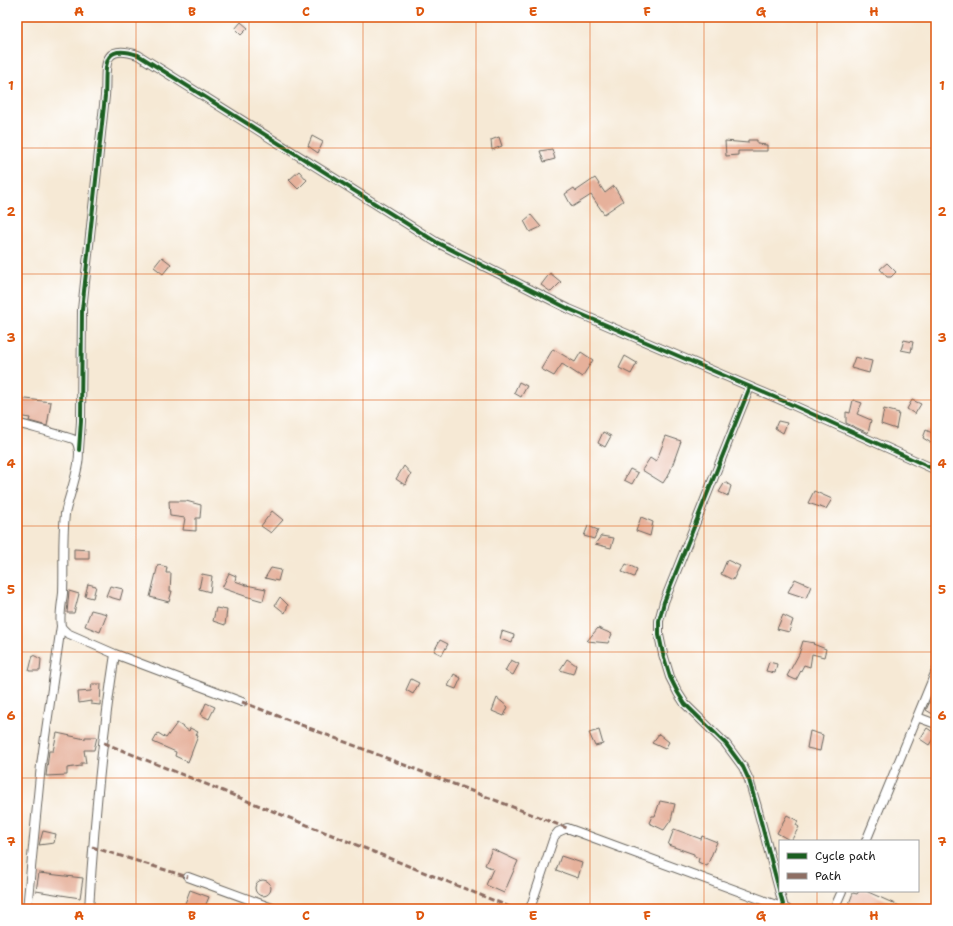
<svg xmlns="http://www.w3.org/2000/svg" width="953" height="926" font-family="'Shantell Sans',sans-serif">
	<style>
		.building { fill: #e6b19b }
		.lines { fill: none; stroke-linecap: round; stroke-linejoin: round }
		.street-casing { stroke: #68645d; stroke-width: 10 }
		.street { stroke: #fff; stroke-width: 8 }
		.quiet { stroke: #8d6e63; stroke-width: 3; stroke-dasharray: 6 3; stroke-linecap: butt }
		.cycleway-casing { stroke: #fff; stroke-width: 6 }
		.cycleway { stroke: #1b5e20; stroke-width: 4 }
		.grid { fill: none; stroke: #de560d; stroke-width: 1; stroke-opacity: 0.55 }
		.neatline { fill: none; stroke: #de560d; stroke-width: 1.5 }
		.grid-label { font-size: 13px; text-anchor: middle; font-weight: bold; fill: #de560d }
	</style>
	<rect width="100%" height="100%" fill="#fff"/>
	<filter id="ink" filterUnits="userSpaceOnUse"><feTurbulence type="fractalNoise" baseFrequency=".025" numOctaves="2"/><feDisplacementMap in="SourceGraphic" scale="8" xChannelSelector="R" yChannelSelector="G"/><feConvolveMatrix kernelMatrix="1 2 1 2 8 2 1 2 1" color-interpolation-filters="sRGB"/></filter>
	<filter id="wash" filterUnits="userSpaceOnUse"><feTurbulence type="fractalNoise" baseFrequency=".012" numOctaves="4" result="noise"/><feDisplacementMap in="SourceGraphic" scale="16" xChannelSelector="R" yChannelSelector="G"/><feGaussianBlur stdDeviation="0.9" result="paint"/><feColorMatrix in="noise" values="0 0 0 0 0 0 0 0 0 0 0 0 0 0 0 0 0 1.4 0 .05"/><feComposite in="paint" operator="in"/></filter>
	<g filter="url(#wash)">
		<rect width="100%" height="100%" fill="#f6e9d5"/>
		<g id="blocks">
			<path class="building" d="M241,22L248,28L241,35L235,29Z
				M312,136L323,142L318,153L308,146Z
				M499,137L502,146L492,150L491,140Z
				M748,140H757V144L767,145V151H738V155L726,156L725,141L748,143Z
				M552,149L555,159L544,162L540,151Z
				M299,171L307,180L298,189L289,180Z
				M595,178L605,193L614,186L623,201L604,214L591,195L572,207L565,194L574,188L576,191Z
				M531,215L541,227L530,232L524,221Z
				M162,257L171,264L163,274L154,267Z
				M887,263L896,272L891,277H887L880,269Z
				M550,273L561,282L551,292L541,285Z
				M904,340L913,342L911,352L901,350Z
				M553,349L575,362L581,352L593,360L582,377L562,364L554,376L541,369Z
				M625,356L637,363L631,374L619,368Z
				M855,357L872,361L869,373L851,368Z
				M519,382L527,386L521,397L514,393Z
				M18,398L51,402L47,426L29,421L30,418L17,416Z
				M853,400L862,403L857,414L871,420L868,433L846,423V412L850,413Z
				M912,400L921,404L915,414L907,409Z
				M884,409L899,413L896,429L881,424Z
				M778,421L787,423L783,433L775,428Z
				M926,430L936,435L933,444L923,438Z
				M603,432L611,436L605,447L598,443Z
				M666,436L681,441L670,472L663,483L642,470L650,458L656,462Z
				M404,466L411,474L405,485L396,479Z
				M630,469L638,473L632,484L624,480Z
				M725,482L731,486L728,496L719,492Z
				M814,491L832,499L826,509L808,503Z
				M169,501H186L201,505L200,518H196V531L183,530L185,518L170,516Z
				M272,511L283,520L271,533L261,526Z
				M641,517L653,522L650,536L636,531Z
				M588,526L598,530L594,539L584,536Z
				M601,536L614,538L611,548L595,544Z
				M74,549L89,550V559H74Z
				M727,560L740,566L733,580L721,574Z
				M626,564L637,569L634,577L622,572Z
				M158,565L167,567L166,573H171L170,591H172L169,602L150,597Z
				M271,568L281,570L278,581L265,578Z
				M229,573L236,576L235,581L246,585L266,589L263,601L245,596L222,588Z
				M202,574L212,576L210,592L199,589Z
				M795,579L811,586L806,598L788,592Z
				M88,584L96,586L93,598L85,596Z
				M110,586L123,589L120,600L106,596Z
				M69,591L79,594L74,613H67Z
				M280,597L288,605L285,613L275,605Z
				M216,608L227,610L225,625L213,621Z
				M91,610L107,614L100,632L85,626Z
				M783,615L793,620L789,632L777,629Z
				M598,628L612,634L608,643L587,641Z
				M502,631L514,635L512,643L500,639Z
				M440,640L448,644L442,655L434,651Z
				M803,641L814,643L813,644L826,649L824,657L812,654L810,667L804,665L796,680L787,676L799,654Z
				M33,655L41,659L40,671H29Z
				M567,659L576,665L573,674L560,670Z
				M511,660L519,664L513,675L505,671Z
				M769,662L777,664L775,673L766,671Z
				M454,674L461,678L456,689L448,686Z
				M411,679L419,683L413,694L406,690Z
				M92,684H101L100,705L91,704V701L79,703L78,692L91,691Z
				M936,688V716L926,710Z
				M497,698L508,707L504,716L492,711Z
				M206,703L215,707L209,719L201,715Z
				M177,723L189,731L190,728L198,732L196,735L198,736L188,762L175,756L176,752L153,742L158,733L166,738Z
				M927,728L936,734L929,745L920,739Z
				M599,730L603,744L595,746L589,733Z
				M810,731L823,735L820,751L807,748Z
				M57,733L85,739V737H97L94,750H84L86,763H81V766L67,768V775L46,776L49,751H53Z
				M659,734L669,742L665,749L652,743Z
				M660,801L675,804L671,820L664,830L649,823L652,816H655Z
				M787,815L798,821L796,825L799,827L791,841L777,833Z
				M674,829L701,839L702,836L717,842L707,866L698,862L699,858L694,856V854L668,845Z
				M43,831L56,834L54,843L39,845Z
				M492,849L518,861L504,893L486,885L493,869L485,865Z
				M561,856L582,863L578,878L556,870Z
				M39,873L83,878L80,898L36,891Z
				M255 888a8 8 0 1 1 16 0a8 8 0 1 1-16 0Z
				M190,890L209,897L204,909H183Z
				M859,891H866L906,909H856L848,906L853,893L857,894Z"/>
		</g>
	</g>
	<g filter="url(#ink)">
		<use href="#blocks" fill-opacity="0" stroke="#68645d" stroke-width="1"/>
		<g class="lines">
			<g class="street-casing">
				<path id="street" d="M750,387L664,602L659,621V635L663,654L670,677L678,693L685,704L726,744L743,767L749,780L757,807L784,908
					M17,423C26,426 71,437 75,440C87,453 68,497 65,514C62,540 64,567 63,593C62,603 59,616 61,626C62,629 65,631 67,633L115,654L242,702
					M79,450L81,421L82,310L105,96C107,69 99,42 138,55L436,242L569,309L788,403L936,470
					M917,717L936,724
					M866,841L936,671
					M188,877L275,909
					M27,909L41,765L61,626
					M89,909C94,824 102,738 115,654
					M530,909L554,837L558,832L567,828L787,909
					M834,909L842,891"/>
			</g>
			<use href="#street" class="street"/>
			<path class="quiet" d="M242,702L567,828
				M104,743L515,909
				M92,847L188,877"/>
			<g class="cycleway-casing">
				<path id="cycleway" d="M750,387L664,602L659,621V635L663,654L670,677L678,693L685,704L726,744L743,767L749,780L757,807L784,908
					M79,450L81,421L82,310L105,96C107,69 99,42 138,55L436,242L569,309L788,403L936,470"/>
			</g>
			<use href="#cycleway" class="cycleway"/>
		</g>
	</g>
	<path class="grid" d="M136,17V909M249,17V909M363,17V909M476,17V909M590,17V909M704,17V909M817,17V841M17,148H936M17,274H936M17,400H936M17,526H936M17,652H936M17,778H936M817,891V909"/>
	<rect width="953" height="926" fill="none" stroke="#fff" stroke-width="44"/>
	<rect x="779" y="840" width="140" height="52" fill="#ffffff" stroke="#a4a4a4"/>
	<rect x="787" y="853" width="20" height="6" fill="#1b5e20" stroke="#a4a4a4"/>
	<text x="815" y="860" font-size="12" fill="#1c1c1c">Cycle path</text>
	<rect x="787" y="873" width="20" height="6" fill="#8d6e63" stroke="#a4a4a4"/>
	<text x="815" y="880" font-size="12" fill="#1c1c1c">Path</text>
	<rect x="22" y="22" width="909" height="882" class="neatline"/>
	<g class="grid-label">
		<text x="79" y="16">A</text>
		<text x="192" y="16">B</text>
		<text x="306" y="16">C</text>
		<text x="420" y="16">D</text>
		<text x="533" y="16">E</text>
		<text x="647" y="16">F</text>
		<text x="761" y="16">G</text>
		<text x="874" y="16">H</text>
		<text x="11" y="90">1</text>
		<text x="942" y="90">1</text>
		<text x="11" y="216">2</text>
		<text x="942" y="216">2</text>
		<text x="11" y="342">3</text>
		<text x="942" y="342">3</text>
		<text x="11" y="468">4</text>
		<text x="942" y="468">4</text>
		<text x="11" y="594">5</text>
		<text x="942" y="594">5</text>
		<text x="11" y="720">6</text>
		<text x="942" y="720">6</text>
		<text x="11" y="846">7</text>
		<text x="942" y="846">7</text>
		<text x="79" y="920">A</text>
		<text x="192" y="920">B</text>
		<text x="306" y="920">C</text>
		<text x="420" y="920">D</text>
		<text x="533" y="920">E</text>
		<text x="647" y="920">F</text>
		<text x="761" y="920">G</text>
		<text x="874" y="920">H</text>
	</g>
</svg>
